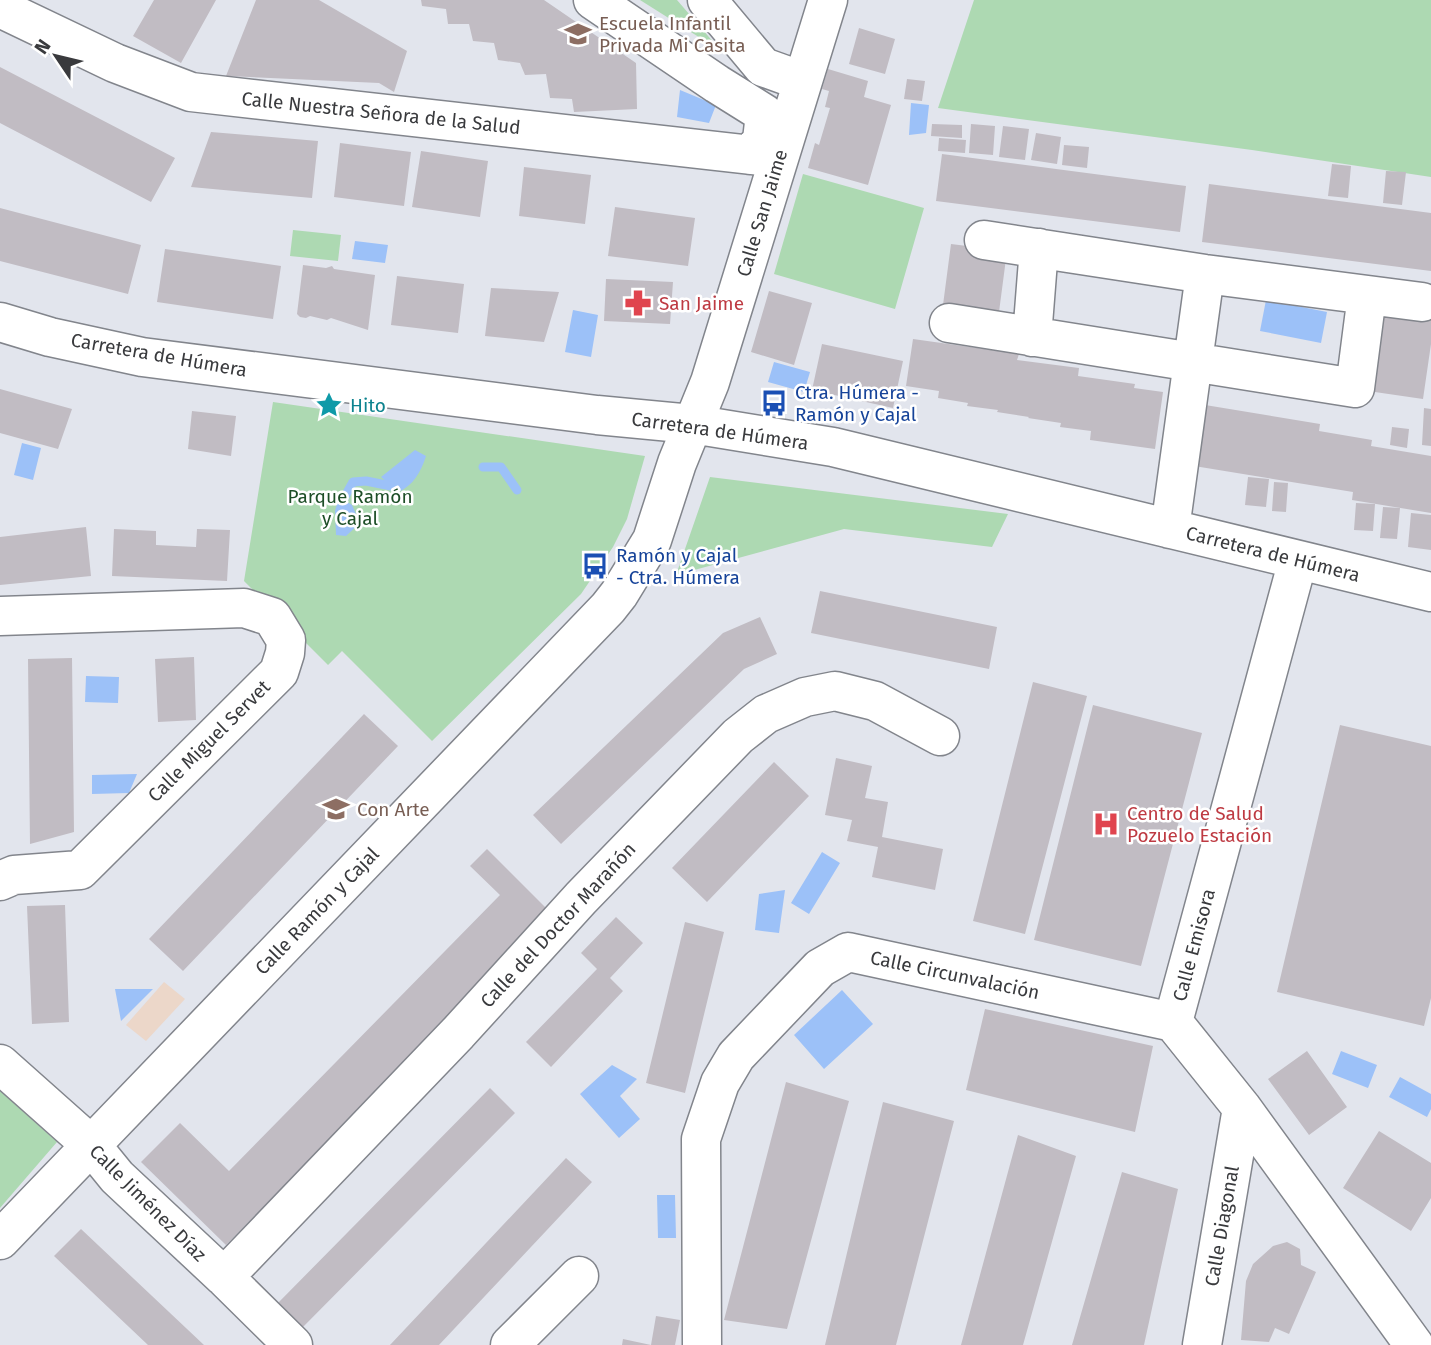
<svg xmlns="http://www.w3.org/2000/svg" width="1431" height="1345" font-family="'Fira Sans',sans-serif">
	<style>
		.industrial { fill: #ecd7c9 }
		.green { fill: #add9b2 }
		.water { fill: #9cc1f8 }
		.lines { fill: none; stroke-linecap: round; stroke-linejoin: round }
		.stream { stroke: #9cc1f8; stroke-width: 9 }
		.building { fill: #c1bcc3 }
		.minor-casing { stroke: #82858c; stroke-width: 41 }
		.minor { stroke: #fff; stroke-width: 38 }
		.labels { text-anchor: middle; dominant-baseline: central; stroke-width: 5; stroke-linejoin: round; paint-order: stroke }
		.education-label { font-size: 19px; fill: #785e54; stroke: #fff; text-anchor: start }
		.street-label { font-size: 19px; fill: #393a3d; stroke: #fff }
		.health-label { font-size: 19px; fill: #be3a42; stroke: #fff; text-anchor: start }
		.transit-label { font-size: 19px; fill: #164399; stroke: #fff; text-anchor: start }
		.culture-label { font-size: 19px; fill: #0d838f; stroke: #fff; text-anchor: start }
		.park-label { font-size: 19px; fill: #1d4e27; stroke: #fff }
	</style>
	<rect width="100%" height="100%" fill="#e2e5ed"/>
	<path class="industrial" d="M164,982L185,999L146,1041L126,1025Z"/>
	<path class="green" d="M640,0H677L721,51Z
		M974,0H1431V177L1252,150L938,108Z
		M803,174L924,208L895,309L774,274Z
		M293,230L341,235L338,261L290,256Z
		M273,402L645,456L627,519L613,547L581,594L432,741L342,651L328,665L244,581Z
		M710,477L1008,514L992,547L844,529L676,575Z
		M0,1091L57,1142L0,1208Z"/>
	<path class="water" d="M680,90L716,105L709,123L677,117Z
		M911,103L929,105L926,133L909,135Z
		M355,241L388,245L385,263L352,259Z
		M1266,300L1327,312L1321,343L1260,331Z
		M573,310L598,315L591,357L565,352Z
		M774,362L810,372L804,392L768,382Z
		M22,443L41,448L33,480L14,475Z
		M415,450L426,456C421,472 413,486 398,492L381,477Z
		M339,497L352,505L360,523L346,536L336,535L335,511Z
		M86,676L119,677L118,703L85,702Z
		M137,774L129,793L92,794V775Z
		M822,852L840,863L809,914L791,903Z
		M785,890L779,933L755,930L759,894Z
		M115,989H153L121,1021Z
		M842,990L873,1024L824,1069L794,1035Z
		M1341,1051L1377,1065L1368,1088L1332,1074Z
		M612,1065L637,1079L620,1096L640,1119L619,1138L580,1094Z
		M1400,1077L1431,1094V1109L1427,1117L1389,1097Z
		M657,1195H675L676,1238H658Z"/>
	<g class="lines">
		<path class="stream" d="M483,467H501L517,490
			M343,500L353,482L366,481L391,486"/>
	</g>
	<path class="building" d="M154,0H216L181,63L133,36Z
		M256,0H319L407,51L394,92L379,83L226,76Z
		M421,0H544L636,63L637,109L574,112L572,99L550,98L546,74L525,75L520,63L498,60L494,43L473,41L469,24H448L446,9L422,6Z
		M859,28L895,39L885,74L849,64Z
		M0,67L175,158L151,202L0,123Z
		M828,69L868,81L864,97L891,105L868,185L808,168L815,143L819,145L830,108L825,107L829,91L822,89Z
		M907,79L925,81L922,101L904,99Z
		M932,124L962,125V138L931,136Z
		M971,124L995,126L993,155L969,153Z
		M1003,126L1029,129L1025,160L999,157Z
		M211,132L318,141L312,198L191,187Z
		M1036,133L1061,137L1057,164L1031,160Z
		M939,138L966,140L965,153L938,151Z
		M340,143L411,152L404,206L334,197Z
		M1064,145L1089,147L1087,168L1062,165Z
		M421,151L488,161L480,217L412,207Z
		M942,154L1186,186L1180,232L936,201Z
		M1332,164L1351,166L1348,198L1328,196Z
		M524,167L591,175L585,224L519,216Z
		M1386,171L1406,172L1402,205L1383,203Z
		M1209,184L1431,213V271L1202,242Z
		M615,207L695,218L688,266L608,256Z
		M0,208L141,245L128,294L0,261Z
		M951,244L1007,251L999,312L943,305Z
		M165,249L281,266L273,319L157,302Z
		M303,265L326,268L332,266L334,269L375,275L368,330L331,318L327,320L310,316L306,318L300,317L297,314Z
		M397,276L464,284L458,333L391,325Z
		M606,279L673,282L670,324L604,321Z
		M491,288L559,292L544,342L485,336Z
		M769,291L812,303L794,365L751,352Z
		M1379,306L1431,313V344L1423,399L1368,391Z
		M913,339L1019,354L1017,360L1079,368L1078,376L1135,384L1134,388L1163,392L1155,449L1090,440L1091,431L1060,427L1061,423L1028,418L1029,417L997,412L998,410L967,406L968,403L938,398L939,391L906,386Z
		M822,344L903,361L893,408L812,390Z
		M0,389L72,409L58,449L0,433Z
		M1193,403L1320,424L1319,431L1372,440L1371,446L1431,456V513L1352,500L1353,492L1182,464Z
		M1424,408L1431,409V446L1422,445Z
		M192,411L236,416L231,456L188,449Z
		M1392,427L1409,429L1407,448L1390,445Z
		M1248,477L1269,479L1266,507L1245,505Z
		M1274,482L1288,483L1286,512L1272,511Z
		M1356,503L1375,504L1373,531L1354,530Z
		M1383,507L1400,508L1397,539L1380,538Z
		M1411,513L1431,515V550L1408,547Z
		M86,527L91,576L0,585V537Z
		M114,529L156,531V545L196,547L197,529L230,530L227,581L112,576Z
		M820,591L997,627L989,669L811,633Z
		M760,617L777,654L744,669L561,844L533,815L723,633Z
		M194,657L196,720L158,722L155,659Z
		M72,658L74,832L30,844L28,659Z
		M1033,682L1087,696L1025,934L973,921Z
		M1093,705L1202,733L1141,966L1034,940Z
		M364,714L398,746L183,971L149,939Z
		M1340,725L1431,746V998L1424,1026L1277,992Z
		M836,758L872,766L865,798L888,802L882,837L943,849L935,890L872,877L878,847L847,841L852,820L825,815Z
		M774,762L809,796L707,902L672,868Z
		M487,849L551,913L226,1245L141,1162L180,1123L229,1171L500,895L470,866Z
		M65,905L69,1022L32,1024L27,906Z
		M616,917L643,943L610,978L623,991L551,1067L526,1042L597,969L581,953Z
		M685,922L724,932L685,1093L646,1083Z
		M985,1009L1153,1046L1135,1132L966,1090Z
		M1307,1051L1347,1107L1309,1135L1268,1079Z
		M786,1082L849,1101L787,1329L724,1320Z
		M490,1088L515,1113L302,1328L277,1304Z
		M883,1102L954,1121L896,1345H825Z
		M1379,1131L1431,1163V1198L1411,1231L1343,1188Z
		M1018,1135L1076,1156L1023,1345H961Z
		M566,1158L592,1182L439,1345H390Z
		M1122,1172L1178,1189L1144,1345H1072Z
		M81,1229L204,1345H148L54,1256Z
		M1287,1242L1300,1249L1301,1265L1316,1272L1289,1334L1275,1328L1269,1342L1241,1340L1246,1281L1253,1264L1273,1246Z
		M656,1316L680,1320L675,1345H622L623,1339L651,1345Z"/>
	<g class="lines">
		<g class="minor-casing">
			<path id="minor" d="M593,0L717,84L765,114L762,140L750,155
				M707,0L763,67L802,81
				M0,8L115,63L191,92L779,158
				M984,240L1205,274L1422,302
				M0,322L50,337L142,357L597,415L692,424L833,447L1431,592
				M949,323L1355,388L1367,295
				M1032,337L1039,248
				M1170,529L1205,274
				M1298,560L1173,1022L1242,1108L1414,1345
				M0,616L244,608L272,617L286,640L285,653L279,672L80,870L14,875L0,881
				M0,1064L91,1145L117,1177L224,1277L293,1345
				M0,1240L608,608L619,594L652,540L677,463L710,382L828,0
				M224,1277L458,1033L581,898L738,736L766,714L805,697L835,691L875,701L940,736
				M510,1345L579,1276
				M702,1345L701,1139L720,1083L736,1056L820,968L848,952L1173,1022
				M1202,1345L1242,1108"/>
		</g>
		<use href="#minor" class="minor"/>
	</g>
	<defs>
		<g id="school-bare" transform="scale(2.1)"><path d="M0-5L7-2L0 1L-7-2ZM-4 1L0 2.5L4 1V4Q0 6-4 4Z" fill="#8d6e63" stroke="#fff" stroke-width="2.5" paint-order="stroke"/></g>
		<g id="pharmacy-bare" transform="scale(2.1)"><path d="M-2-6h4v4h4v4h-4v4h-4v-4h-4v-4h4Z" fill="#e0444e" stroke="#fff" stroke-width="2.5" paint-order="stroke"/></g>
		<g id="bus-bare" transform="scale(2.1)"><path d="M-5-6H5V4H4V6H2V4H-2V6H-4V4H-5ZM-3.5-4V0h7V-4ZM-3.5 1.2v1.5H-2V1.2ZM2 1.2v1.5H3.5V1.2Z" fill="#1a4fb4" stroke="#fff" stroke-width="2.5" paint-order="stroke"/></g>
		<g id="sight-bare" transform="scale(2.1)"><path d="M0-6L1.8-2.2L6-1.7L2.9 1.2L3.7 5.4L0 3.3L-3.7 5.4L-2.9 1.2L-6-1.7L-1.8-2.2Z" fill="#0f9aa8" stroke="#fff" stroke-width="2.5" paint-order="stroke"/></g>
		<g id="hospital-bare" transform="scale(2.1)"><path d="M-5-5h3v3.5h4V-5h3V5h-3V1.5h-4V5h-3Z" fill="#e0444e" stroke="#fff" stroke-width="2.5" paint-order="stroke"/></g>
	</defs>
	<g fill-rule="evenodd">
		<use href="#school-bare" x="578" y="34"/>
		<use href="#pharmacy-bare" x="638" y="303"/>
		<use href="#bus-bare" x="774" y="403"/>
		<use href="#sight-bare" x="329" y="405"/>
		<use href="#bus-bare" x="595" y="566"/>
		<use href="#school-bare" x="336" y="809"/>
		<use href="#hospital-bare" x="1106" y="824"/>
	</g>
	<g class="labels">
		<g class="education-label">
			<text x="599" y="23">Escuela Infantil<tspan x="599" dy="22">Privada Mi Casita</tspan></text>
			<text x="357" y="809">Con Arte</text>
		</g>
		<g class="street-label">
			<text transform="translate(381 113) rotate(6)">Calle Nuestra Señora de la Salud</text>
			<text transform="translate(762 213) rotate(-73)">Calle San Jaime</text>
			<text transform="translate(159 355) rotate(10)">Carretera de Húmera</text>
			<text transform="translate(720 431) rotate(8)">Carretera de Húmera</text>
			<text transform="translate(1273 554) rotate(14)">Carretera de Húmera</text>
			<text transform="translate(209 741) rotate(-45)">Calle Miguel Servet</text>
			<text transform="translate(317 911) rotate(-46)">Calle Ramón y Cajal</text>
			<text transform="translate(558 925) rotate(-47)">Calle del Doctor Marañón</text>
			<text transform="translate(1194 945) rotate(-75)">Calle Emisora</text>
			<text transform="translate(955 975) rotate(12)">Calle Circunvalación</text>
			<text transform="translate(148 1203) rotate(45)">Calle Jiménez Díaz</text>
			<text transform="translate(1222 1226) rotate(-80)">Calle Diagonal</text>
		</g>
		<g class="health-label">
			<text x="659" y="303">San Jaime</text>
			<text x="1127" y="813">Centro de Salud<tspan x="1127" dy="22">Pozuelo Estación</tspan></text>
		</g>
		<g class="transit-label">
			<text x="795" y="392">Ctra. Húmera -<tspan x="795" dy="22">Ramón y Cajal</tspan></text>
			<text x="616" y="555">Ramón y Cajal<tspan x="616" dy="22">- Ctra. Húmera</tspan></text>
		</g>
		<g class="culture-label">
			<text x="350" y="405">Hito</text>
		</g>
		<g class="park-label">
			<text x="350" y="496">Parque Ramón<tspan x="350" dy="22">y Cajal</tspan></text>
		</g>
	</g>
	<g transform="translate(56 56) rotate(305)" stroke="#ffffff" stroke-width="5" paint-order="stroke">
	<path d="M0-5L12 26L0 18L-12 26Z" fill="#393a3d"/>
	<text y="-10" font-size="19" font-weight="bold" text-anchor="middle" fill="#393a3d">N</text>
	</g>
</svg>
